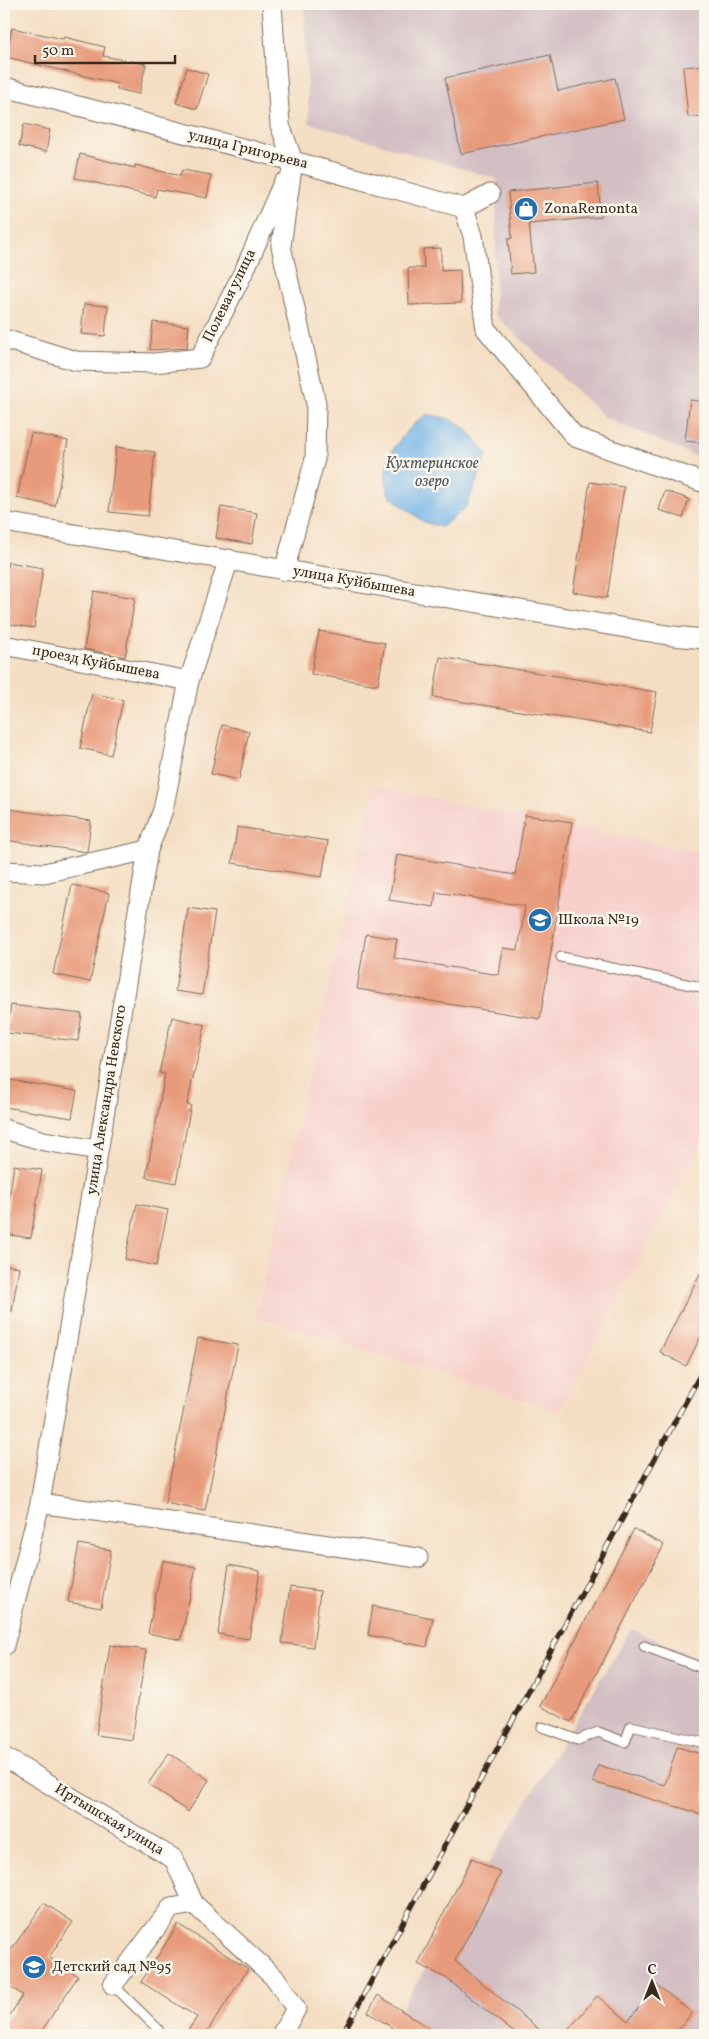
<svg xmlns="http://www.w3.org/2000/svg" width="709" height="2039" font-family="Vollkorn,serif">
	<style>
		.built { fill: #f7d0cc }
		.industrial { fill: #d2bec3 }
		.water { fill: #73b4e7; stroke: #576f82 }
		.building { fill: #e89b7b }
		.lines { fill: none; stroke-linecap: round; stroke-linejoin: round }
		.service-casing { stroke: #7c6958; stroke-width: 11 }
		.minor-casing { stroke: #7c6958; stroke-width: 21 }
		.service { stroke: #fff; stroke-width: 9 }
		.minor { stroke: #fff; stroke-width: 19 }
		.rail-casing { stroke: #3b2a1e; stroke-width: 5.5 }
		.rail { stroke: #fbf7ec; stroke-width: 4; stroke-dasharray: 11; stroke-linecap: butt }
		.labels { text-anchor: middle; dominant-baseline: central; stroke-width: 5; stroke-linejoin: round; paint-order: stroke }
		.street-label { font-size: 15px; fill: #3b2a1e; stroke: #fbf7ec }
		.poi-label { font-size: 15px; fill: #3b2a1e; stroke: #fbf7ec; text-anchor: start }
		.water-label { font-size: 16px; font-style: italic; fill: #4f5a64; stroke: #fbf7ec }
	</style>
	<rect width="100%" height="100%" fill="#fbf7ec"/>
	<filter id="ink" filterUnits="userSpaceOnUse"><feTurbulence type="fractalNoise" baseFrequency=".02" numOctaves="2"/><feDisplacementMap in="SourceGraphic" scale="10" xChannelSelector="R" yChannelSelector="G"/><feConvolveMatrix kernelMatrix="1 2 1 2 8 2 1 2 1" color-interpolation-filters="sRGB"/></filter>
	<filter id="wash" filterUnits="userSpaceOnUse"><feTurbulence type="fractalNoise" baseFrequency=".0096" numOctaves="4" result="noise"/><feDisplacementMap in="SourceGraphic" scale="20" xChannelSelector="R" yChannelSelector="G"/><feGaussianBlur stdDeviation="1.12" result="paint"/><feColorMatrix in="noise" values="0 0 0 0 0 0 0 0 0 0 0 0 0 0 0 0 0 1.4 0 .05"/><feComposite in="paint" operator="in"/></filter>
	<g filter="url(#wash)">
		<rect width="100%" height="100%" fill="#f4dec3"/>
		<path class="built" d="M374,786L705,854V1135L559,1411L256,1317Z"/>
		<path class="industrial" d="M304,4H705V460L606,418L494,314L497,179L309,123Z
			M631,1629L705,1661V2035H385Z"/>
		<path class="water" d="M426,415C459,417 471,430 487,456L466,507L442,527L424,522L389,496C388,489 385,480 386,472C388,448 408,428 426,415Z"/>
		<g id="blocks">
			<path class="building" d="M12,28L63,39L64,37L105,47L103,56L146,64L139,94L117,89L118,84L6,57Z
				M550,55L558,91L615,78L624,119L461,154L445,78Z
				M705,65V116L688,117L683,67Z
				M187,68L208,74L197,109L176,103Z
				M24,124L50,130L46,152L19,146Z
				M80,154L135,168V165L180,176L182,170L211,175L207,198L157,189L155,197L75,178Z
				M598,183L601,217L529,224L534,272L511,274L508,239L512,238L508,192Z
				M441,248V271L460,270L461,303L409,305L408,268H424L423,249Z
				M84,304L108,306L105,336L81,334Z
				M153,322L189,326L187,348L150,350Z
				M690,400L705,402V443L685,441Z
				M31,433L68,441L55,506L17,498Z
				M116,447L155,452L148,516L109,512Z
				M590,482L624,487L607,598L573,592Z
				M665,491L689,499L683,518L659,510Z
				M221,507L257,513L252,544L216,538Z
				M8,562L43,568L34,628L4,623V588Z
				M94,591L135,598L125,657L84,649Z
				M319,631L385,643L378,685L311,674Z
				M440,657L657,692L650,732L433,697Z
				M92,693L123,700L111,755L80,748Z
				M222,725L249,731L239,780L211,774Z
				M9,809L91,821L87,852L4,840Z
				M525,815L572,822L540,1019L357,989L366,934L397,939L394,958L499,975L503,948L518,950L525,906L436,892L434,907L389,900L397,855L515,875Z
				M237,827L328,841L322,877L232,863Z
				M72,885L109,893L90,982L53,974Z
				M188,908L215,912L202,995L175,991Z
				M11,1005L82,1014L78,1041L7,1033Z
				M172,1017L205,1025L187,1105H191L176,1183L146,1177L165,1074L159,1073Z
				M4,1079L77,1091L72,1118L4,1107Z
				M14,1165L42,1170L31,1238L4,1234Z
				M137,1204L168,1210L156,1266L125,1259Z
				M705,1264V1328L686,1366L660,1352Z
				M4,1265L19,1267L12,1311L4,1310Z
				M198,1338L238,1345L205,1511L165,1503Z
				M634,1529L664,1545L571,1722L540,1706Z
				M79,1544L111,1550L101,1608L68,1602Z
				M163,1560L196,1567L181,1640L148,1633Z
				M229,1565L260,1571L249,1639L218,1634Z
				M290,1587L320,1591L313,1647L282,1643Z
				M373,1606L433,1618L427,1647L368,1635Z
				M110,1645L146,1650L132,1740L96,1735Z
				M677,1747L705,1755V1815L593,1782L598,1765L665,1785Z
				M169,1753L209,1780L188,1812L148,1784Z
				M472,1858L501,1873L455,1961L546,2035H517L446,1978L418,1964Z
				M44,1903L73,1922L49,1957L78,1976L39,2035H13L4,2029V2024L23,1995L4,1983V1960Z
				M178,1924L248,1969L205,2035H185L197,2017L141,1982Z
				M657,1985L692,2013L674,2035H564L597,1996L628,2021Z
				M378,1995L439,2035H403L368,2012Z"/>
		</g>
	</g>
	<g filter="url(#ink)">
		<use href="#blocks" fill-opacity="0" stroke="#7c6958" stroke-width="1"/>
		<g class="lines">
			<g class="service-casing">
				<path id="service" d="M561,957L705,988
					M644,1646L705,1669
					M542,1727L578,1740L598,1732L625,1742L631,1726L705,1743
					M113,1985L158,2029L154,2035"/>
			</g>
			<g class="minor-casing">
				<path id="minor" d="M272,4L280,125L293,161L281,246L316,403L315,459L284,571
					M4,87L293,161L464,208L490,194
					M464,208L473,236L486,329L575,437L705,483
					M4,339L76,361L154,363L200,358L245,269L283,183
					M4,522L673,636L705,639
					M4,645L189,681
					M4,871L44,873L148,850
					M4,1129L44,1141L98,1150
					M40,1503L418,1558
					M4,1646L40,1503L148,850L163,810L189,681L229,559
					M4,1757L174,1859L194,1904L276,1979L296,2009L281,2035
					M113,1985L171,1908L194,1904"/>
			</g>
			<use href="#service" class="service"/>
			<use href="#minor" class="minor"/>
			<g class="rail-casing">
				<path id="rail" d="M342,2035L705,1366"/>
			</g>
			<use href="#rail" class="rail"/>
		</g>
	</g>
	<defs>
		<g id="shop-disc" transform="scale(1.25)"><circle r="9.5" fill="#1f6fb2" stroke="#fbf7ec"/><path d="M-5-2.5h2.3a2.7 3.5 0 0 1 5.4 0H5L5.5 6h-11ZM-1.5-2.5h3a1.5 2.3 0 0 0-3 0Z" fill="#fff"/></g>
		<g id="school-disc" transform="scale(1.25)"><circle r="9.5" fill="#1f6fb2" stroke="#fbf7ec"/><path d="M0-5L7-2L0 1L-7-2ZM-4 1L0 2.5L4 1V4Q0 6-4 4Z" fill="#fff"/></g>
	</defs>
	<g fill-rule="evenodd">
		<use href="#shop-disc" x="526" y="209"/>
		<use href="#school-disc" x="540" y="920"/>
		<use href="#school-disc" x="34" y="1967"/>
	</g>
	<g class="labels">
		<g class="street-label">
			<text transform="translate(248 150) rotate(14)">улица Григорьева</text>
			<text transform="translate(230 296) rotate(-64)">Полевая улица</text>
			<text transform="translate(354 582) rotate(10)">улица Куйбышева</text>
			<text transform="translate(96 663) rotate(11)">проезд Куйбышева</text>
			<text transform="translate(107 1100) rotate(-81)">улица Александра Невского</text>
			<text transform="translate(109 1820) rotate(31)">Иртышская улица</text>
		</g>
		<g class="poi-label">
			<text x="544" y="209">ZonaRemonta</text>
			<text x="558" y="920">Школа №19</text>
			<text x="52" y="1967">Детский сад №95</text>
		</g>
		<g class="water-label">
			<text x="432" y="464">Кухтеринское<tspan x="432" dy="18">озеро</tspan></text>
		</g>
	</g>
	<rect width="709" height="2039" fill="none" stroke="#fbf7ec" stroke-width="20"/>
	<g transform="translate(652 1982)" stroke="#fbf7ec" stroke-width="4" paint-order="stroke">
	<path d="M0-4L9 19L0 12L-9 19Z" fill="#3b2a1e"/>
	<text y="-8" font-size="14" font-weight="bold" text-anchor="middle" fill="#3b2a1e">С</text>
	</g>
	<path d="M35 55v8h140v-8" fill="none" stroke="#3b2a1e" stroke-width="2.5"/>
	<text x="42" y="55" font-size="15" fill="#3b2a1e" stroke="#fbf7ec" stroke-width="4" paint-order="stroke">50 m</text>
</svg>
